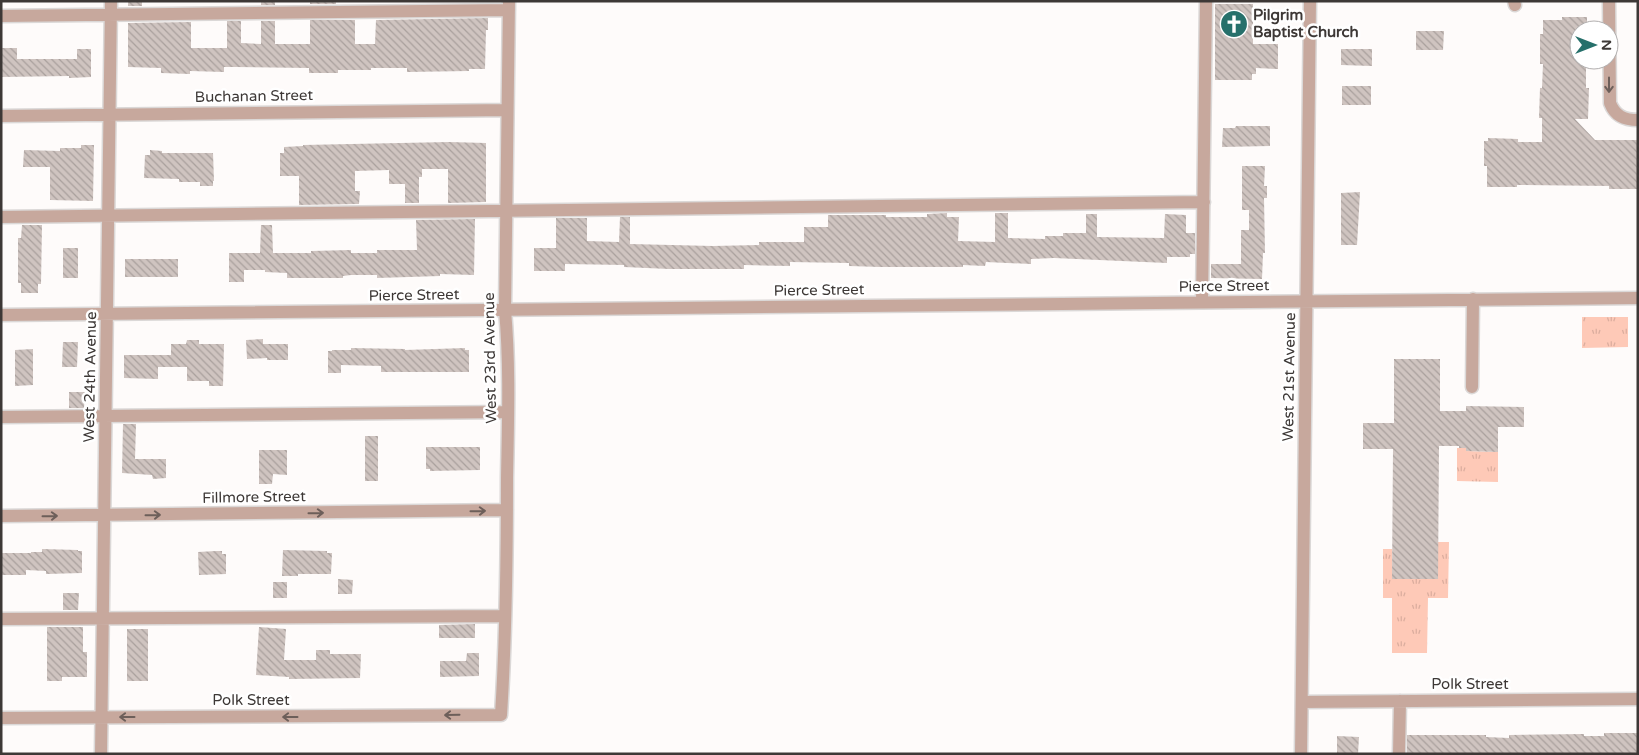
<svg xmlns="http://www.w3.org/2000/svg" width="1639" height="755" font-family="'Varela Round',sans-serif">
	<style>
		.park { fill: url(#park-tufts) }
		.building { fill: url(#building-back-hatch) }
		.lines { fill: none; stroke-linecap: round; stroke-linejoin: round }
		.minor-casing { stroke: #dbd8d7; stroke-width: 15 }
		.minor { stroke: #c7a89d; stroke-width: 12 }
		.oneway { stroke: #6d5f5a }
		.labels { text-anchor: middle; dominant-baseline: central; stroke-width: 5; stroke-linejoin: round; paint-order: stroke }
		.poi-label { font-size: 15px; font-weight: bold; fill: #3d3836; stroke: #fff; text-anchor: start }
		.street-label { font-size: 15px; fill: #3d3836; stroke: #fff }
	</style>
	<defs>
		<pattern id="park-tufts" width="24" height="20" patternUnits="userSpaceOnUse" patternTransform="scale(1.25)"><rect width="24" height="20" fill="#fec9b7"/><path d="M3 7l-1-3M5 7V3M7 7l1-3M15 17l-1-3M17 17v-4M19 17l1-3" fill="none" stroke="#dbad9e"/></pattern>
		<pattern id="building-back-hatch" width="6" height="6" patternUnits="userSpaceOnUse" patternTransform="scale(1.25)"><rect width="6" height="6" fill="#cfc4c0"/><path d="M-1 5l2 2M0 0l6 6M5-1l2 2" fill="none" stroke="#a9a09d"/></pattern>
	</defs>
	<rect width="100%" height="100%" fill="#fefbfa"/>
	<path class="park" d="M1582,317H1628V347L1582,348Z
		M1457,448H1466V451L1498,452V482L1457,481Z
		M1438,542H1449L1448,598H1428L1427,653H1392V598H1383V549H1392V579H1437Z"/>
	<path class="building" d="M128,1H142V6H128Z
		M261,1H275V5H261Z
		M310,1H336V4H310Z
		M1215,4H1253V44H1278V69L1256,68V74H1252V80H1215Z
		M1562,17H1587V30H1579V60H1586V88H1589L1588,119H1575L1595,140H1638V189H1609V186L1517,185V187H1487V166H1484V141H1488V138L1518,139V142H1542V118H1539L1540,88H1542L1543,64H1540V34H1543V20H1562Z
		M488,18V30H486L485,69H469V71L407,72V68H371V70H338V73H309V68L236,67H224V72L190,71V74L161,73V68L128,67V23L191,22V48H227V21H241V43L261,44V21H275V44H310V20H355V44H375L376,20Z
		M1416,31H1444L1443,50H1416Z
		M1,48H17V59H77V49H91V77L69,78V76L1,77Z
		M1341,49H1372V66L1341,65Z
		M1342,86H1371V105H1342Z
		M1236,126H1270V146L1222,147L1223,128H1235Z
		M449,142L486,143V202L448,203V169H422V177H419V203H405V184H389V170L355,171V191H360L359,204L299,205V176H280V153H284V147L303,146V145Z
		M81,145H94L93,201L50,200V167H23L24,150L60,151V148H81Z
		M150,150L162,151V153H213L214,181H213V186H200V182H179V179L144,178L145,155H150Z
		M1242,166H1265L1264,186H1267V198H1264L1265,253H1263L1262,279L1211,278V264H1241V230H1249V210H1242Z
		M1360,192L1357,245H1341V193Z
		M947,213V217H959L958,241L995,242V213H1008V238L1045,239V236H1063V233H1086V214H1097V237L1164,238L1165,214L1186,215V233H1195V254H1190V257H1167V263L1054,258L1031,259V264L986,262L985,266L963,265V267H880L849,266V263L790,262V266L744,265V269H669L624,267V265L565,264V271H534V248H556V218H587V241L619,242L620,217H630V244L713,246L759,245V242H804V227H828V215H886V217H927V214Z
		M475,219L474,275L440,274V276L377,278V275H351L343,276V278H287V273L265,272V270H244V282H229V253H260L261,225H272L273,253H311V251L351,250V253H377V250H417L416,220Z
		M22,225H42L41,284H38V293H21V283H18V238H21Z
		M63,248H78V278H63Z
		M125,259H178V277H125Z
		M263,339V344H288V360H267V358L247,359L246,340Z
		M187,340H199V344H224L223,386H209V381H187V367H158V379L124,378V355H171V344H186Z
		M63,342H78L77,367H62Z
		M351,348L405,349V350L465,348V350H469V372H381V366L341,365V373H328V351H332V350H351Z
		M33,349V385L15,386V350Z
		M1394,359H1440V411H1466V406L1524,407V427H1498V452L1466,451V448H1459V446H1439L1438,579H1392L1393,449H1363V423H1394Z
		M69,392H85L84,408H69Z
		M123,424H136L135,459H166V478L153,479L152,475L122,473Z
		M365,436H378V481H365Z
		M426,447H480V470L430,471V469H426Z
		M259,450H287V475L273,474L272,484H259Z
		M42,549L78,550V551H82V573L46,574V571L26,570V575H1V553H31V552H42Z
		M283,550L327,551V553H332L331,574H298V576H282Z
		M216,551H222V554H226V574L199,575L198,552Z
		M338,579L353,580L352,594H338Z
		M273,582H287V598H273Z
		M63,593H79L78,610H63Z
		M475,624V638H439V625Z
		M47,627H83V652H87V677H62V681H47Z
		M259,627L286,629L284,660H316V650H330V654H361L360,678L289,679V677L256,675Z
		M127,629H148V681H127Z
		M467,653H479V676L440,677V661H466Z
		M1604,733H1638V754H1407V735H1486V737L1509,738V735L1584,734V736H1604Z
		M1337,736L1359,737L1358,754H1337Z"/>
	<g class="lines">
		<g class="minor-casing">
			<path id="minor" d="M1514,1L1515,5
				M1609,1L1610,103C1615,116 1624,120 1638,120
				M1,16L509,10
				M1,116L507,110
				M1,217L1204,202
				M1202,302L1206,1
				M1,315L1638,298
				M1472,387L1473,299
				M1,417L508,412
				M1,516L507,510
				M1,619L505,616
				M1302,702L1638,699
				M1,718L501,715C506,636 507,557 507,478C508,422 510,366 505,310L509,1
				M101,754L111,1
				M1301,754L1310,1
				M1399,754L1400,701"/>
		</g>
		<use href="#minor" class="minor"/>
	</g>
	<defs><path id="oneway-shaft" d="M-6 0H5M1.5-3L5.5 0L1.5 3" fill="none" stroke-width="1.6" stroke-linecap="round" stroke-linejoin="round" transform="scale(1.25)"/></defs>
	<g class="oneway">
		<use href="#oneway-shaft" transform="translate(1609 85) rotate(90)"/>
		<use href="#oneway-shaft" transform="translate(478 511) rotate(-1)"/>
		<use href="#oneway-shaft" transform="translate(316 513) rotate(-1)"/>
		<use href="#oneway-shaft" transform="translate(153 515) rotate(-1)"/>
		<use href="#oneway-shaft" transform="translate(50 516) rotate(-1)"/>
		<use href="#oneway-shaft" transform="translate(452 715) rotate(179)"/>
		<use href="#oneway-shaft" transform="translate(127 717) rotate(-180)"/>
		<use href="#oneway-shaft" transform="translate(290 717) rotate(180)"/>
	</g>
	<defs>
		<g id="church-disc" transform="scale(1.4375)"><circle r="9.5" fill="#26706b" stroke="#fff"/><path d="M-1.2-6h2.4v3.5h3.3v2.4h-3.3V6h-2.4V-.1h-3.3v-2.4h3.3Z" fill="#fff"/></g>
	</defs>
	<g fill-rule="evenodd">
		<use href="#church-disc" x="1234" y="24"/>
	</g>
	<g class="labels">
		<g class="poi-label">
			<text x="1253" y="15">Pilgrim<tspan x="1253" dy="17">Baptist Church</tspan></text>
		</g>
		<g class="street-label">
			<text transform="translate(254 96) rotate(-1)">Buchanan Street</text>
			<text transform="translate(1224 286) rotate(-1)">Pierce Street</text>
			<text transform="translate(819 290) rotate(-1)">Pierce Street</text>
			<text transform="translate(414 295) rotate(-1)">Pierce Street</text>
			<text transform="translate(490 358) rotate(-91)">West 23rd Avenue</text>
			<text transform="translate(90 377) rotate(-89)">West 24th Avenue</text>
			<text transform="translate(1289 377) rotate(-89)">West 21st Avenue</text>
			<text transform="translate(254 497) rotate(-1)">Fillmore Street</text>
			<text x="1470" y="684">Polk Street</text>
			<text x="251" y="700">Polk Street</text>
		</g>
	</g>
	<rect width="1639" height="755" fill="none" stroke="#3d3836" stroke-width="5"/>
	<g transform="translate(1594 45) rotate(90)"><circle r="24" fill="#ffffff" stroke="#b1afaf"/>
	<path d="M0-4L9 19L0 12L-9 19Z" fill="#26706b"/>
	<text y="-8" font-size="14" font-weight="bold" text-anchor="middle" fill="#3d3836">N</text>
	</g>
</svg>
